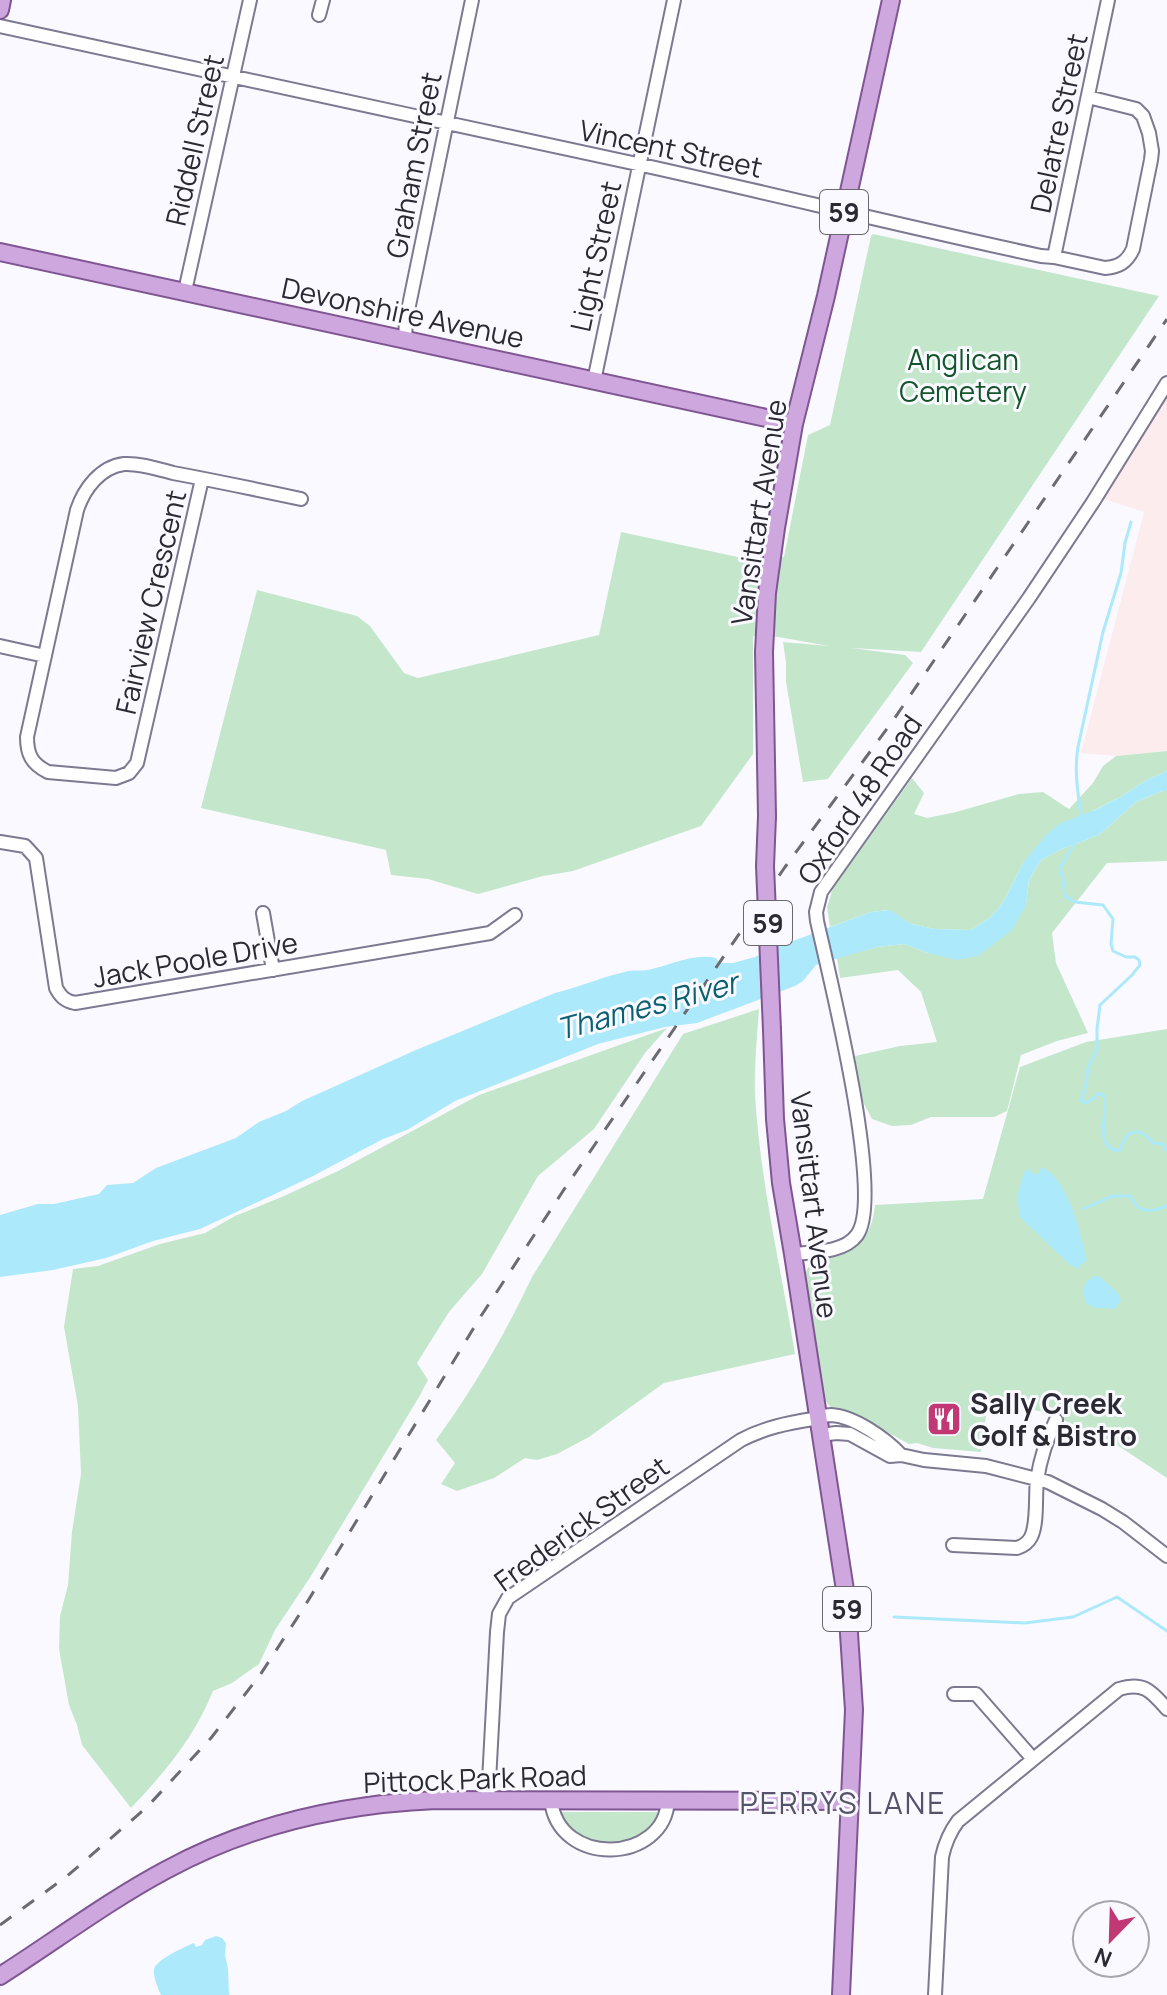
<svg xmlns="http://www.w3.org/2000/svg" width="1167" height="1995" font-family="Manrope,sans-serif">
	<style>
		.industrial { fill: #fceced }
		.green { fill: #c4e7cb }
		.water { fill: #ace9fb }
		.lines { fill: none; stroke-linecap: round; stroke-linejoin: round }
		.stream { stroke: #ace9fb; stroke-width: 3 }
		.minor-casing { stroke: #7c7991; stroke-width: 16 }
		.major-casing { stroke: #7f5693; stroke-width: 20 }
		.minor { stroke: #fff; stroke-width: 12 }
		.major { stroke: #cda7dd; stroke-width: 16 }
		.rail { stroke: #6c6b73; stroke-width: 3; stroke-dasharray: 14 14; stroke-linecap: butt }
		.major-bridge-casing { stroke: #7f5693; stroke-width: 20; stroke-linecap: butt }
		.major-bridge { stroke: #cda7dd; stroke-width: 16 }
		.labels { text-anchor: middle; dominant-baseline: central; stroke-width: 6; stroke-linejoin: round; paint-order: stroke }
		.shield { fill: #faf9ff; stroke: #696871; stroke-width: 2 }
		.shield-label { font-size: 26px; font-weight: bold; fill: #2b2a34 }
		.street-label { font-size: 28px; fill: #2b2a34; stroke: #faf9ff }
		.park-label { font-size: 28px; fill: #13552a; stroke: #faf9ff }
		.poi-label { font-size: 28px; font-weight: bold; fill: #2b2a34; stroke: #faf9ff; text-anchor: start }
		.water-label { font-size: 30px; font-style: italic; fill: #0a5f71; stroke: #faf9ff }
		.neighbourhood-label { font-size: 30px; letter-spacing: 2px; fill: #555369; stroke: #faf9ff }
	</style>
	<rect width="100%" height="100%" fill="#faf9ff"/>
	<path class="industrial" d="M1167,399V751L1116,756L1081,753L1144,512L1104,499Z"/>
	<path class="green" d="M873,234L1159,296L921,652L852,648L905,655L913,663L828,779L803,782L786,682V663L783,642L829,646L778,637L753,636V754L701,826L573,871L543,876L478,894L428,879L391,875L386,850L201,808L257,590L357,616L370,626L404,673L418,678L599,635L621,532L747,559L760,554L784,557L808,435L830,425L871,236Z
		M1167,751V771L1145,781L1122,796L1081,817L1023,863L1004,901L991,917L971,930L935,929L911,924L889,910L871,912L830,927L827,907L833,888L912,778L924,793L914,814L927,818L956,812L1019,794L1043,792L1069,809L1093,783L1103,766L1116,756Z
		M1162,791H1167V861L1107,863L1052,933L1056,963L1088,1033L1057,1041L1021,1055L1007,1111L994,1117H931L911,1125L892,1126L872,1119L863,1102L855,1056L900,1046L937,1042L921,992L898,970L840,978L837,958L877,947L904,944L928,953L1026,905L1029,880L1041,860L1062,849L1099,835L1136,802Z
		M759,1009C757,1037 754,1066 755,1094C760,1182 781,1268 795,1354L664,1383L589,1437L557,1454L537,1460L525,1458L494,1478L457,1491L441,1484L455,1463L436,1440C473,1389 505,1334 532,1277L683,1034Z
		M667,1028L645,1053L594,1129L538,1176L482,1274L449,1312L417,1363L428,1380L419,1397L311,1576L275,1630L259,1664L232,1683L213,1691C194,1738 165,1772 131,1808L82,1745L77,1725L69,1705L59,1649L60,1616L68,1585L72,1532L81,1474L78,1406L64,1327L73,1269L98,1266L160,1244L205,1233L235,1216L284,1196L338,1171L479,1095Z
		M1167,1029V1478L1111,1441L1045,1412L988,1402L981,1452L933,1448L917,1443L909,1444L856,1415L831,1408L825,1400L805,1275C810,1254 832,1261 847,1253C866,1243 873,1225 875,1205L983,1199L1020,1067L1086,1042Z
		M560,1812H659C649,1854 572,1852 560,1812Z"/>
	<path class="water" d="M1167,771V791H1162L1136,802L1099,835L1062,849L1041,860L1029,880L1026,905L1012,930L978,956L957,960L928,953L904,944L877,947L816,965L803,981L795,986L697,1023L665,1027L598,1044L455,1101L407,1130L383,1139L311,1177L200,1229L153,1241L106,1258L53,1270L0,1277V1215L38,1204H54L99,1194L107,1185L133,1183L156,1168L236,1138L259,1122L286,1111L302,1101L416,1050L555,993C580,987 604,976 629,971C635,970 641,971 648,970C669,966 693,953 716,958L719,963H733L755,957L782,945L871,912L890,910L911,924L935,929L971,930L991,917L1004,901L1023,863L1046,835L1061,823L1095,810L1122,796L1145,781Z
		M1041,1167C1068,1177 1081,1235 1087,1261H1084V1265L1079,1264V1269L1070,1265L1020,1217L1017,1196L1023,1176L1025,1171L1031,1169L1032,1173L1037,1174L1040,1172Z
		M1094,1276H1099L1118,1293L1121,1300L1115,1309L1095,1308L1086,1303C1082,1291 1082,1283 1094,1276Z
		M216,1936L222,1938L226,1943L225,1955L228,1969L229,1995H161C158,1988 153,1977 154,1969C157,1959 185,1947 194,1943L196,1947L202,1945L205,1940Z"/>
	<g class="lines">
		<path class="stream" d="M1083,819L1081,817C1078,793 1074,771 1078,747L1103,632L1121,573L1125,543L1131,522
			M1074,844L1060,868L1063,879L1065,896L1075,902L1103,905L1113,919L1111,944L1113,951L1126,957H1135L1139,960L1140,965L1132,975L1100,1005L1097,1029V1050L1088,1067L1086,1084L1081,1101L1085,1103L1093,1099L1099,1093L1104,1096C1109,1114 1092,1147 1119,1151L1127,1135C1138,1127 1146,1135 1153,1143L1163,1144L1167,1151
			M1083,1209L1112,1196H1130C1133,1199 1134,1203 1137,1206C1145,1214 1159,1209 1167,1206
			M894,1617L1025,1623L1073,1617L1117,1597L1167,1631"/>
		<g class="minor-casing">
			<path id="minor" d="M319,15L323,0
				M0,26C217,74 434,120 651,167C781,196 911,228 1041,256L1054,257L1105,268C1119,267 1127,262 1133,249L1151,160L1152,151L1149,133L1143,116L1136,109L1088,97
				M1054,257L1108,0
				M185,291L250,0
				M405,340L406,320L472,0
				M594,381L674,0
				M202,479L137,763L129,773L116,778L48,772C32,764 27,755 27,737L77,510C84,489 100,467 124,464C139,463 158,469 173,473C216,481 259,490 301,499
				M0,646L45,656
				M0,842L25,846L36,858L56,988C61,997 65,1001 75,1003L490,933L515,915
				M263,913L273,970
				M793,1254C813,1252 844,1253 857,1235C885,1197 829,975 817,921L816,912L821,892L1029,598L1093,502L1167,383
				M821,1435L836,1433L850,1434L890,1456L901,1455L924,1460L986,1466L1048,1482L1102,1509L1123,1522L1167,1556
				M953,1545L1017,1548C1023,1546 1028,1543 1031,1537C1038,1523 1035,1496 1037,1480C1040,1461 1047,1438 1056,1420
				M954,1694H976L1033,1759
				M488,1800L497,1632L499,1614L508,1598L741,1440C764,1428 787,1423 813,1419C819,1418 825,1415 831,1415C854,1416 886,1439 901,1455
				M551,1800C558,1868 665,1864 668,1800
				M935,1995L942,1857C945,1843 949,1833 958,1821L1119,1689C1144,1681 1152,1692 1167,1709"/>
		</g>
		<g class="major-casing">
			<path id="major" d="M0,10L2,0
				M0,252L794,424
				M767,816L764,652L767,593L776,528L794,424L826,296L891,0
				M772,1030L775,1119L781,1183L793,1254L847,1603L854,1710L841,1995
				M0,1976C55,1941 108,1901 166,1870C249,1825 342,1804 436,1800L850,1801"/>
		</g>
		<use href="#minor" class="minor"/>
		<use href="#major" class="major"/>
		<path class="rail" d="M0,1925L66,1877L147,1807L211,1738L260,1675L303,1609L481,1316L563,1191L785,867L892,722L1167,319"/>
		<g class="major-bridge-casing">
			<path id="major-bridge" d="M767,816L765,866L772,1030"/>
		</g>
		<use href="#major-bridge" class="major-bridge"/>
	</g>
	<defs>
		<g id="restaurant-square" transform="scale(1.8)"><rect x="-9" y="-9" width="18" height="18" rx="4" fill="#c03874" stroke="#faf9ff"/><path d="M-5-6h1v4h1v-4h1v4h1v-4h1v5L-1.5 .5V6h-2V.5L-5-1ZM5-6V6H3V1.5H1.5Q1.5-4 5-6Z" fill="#fff"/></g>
	</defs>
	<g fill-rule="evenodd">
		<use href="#restaurant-square" x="944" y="1419"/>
	</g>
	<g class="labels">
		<g class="shield">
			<rect x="820" y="190" width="48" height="44" rx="6"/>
			<rect x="744" y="901" width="48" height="44" rx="6"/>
			<rect x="823" y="1587" width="48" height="44" rx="6"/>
		</g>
		<g class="shield-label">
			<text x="844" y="212">59</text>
			<text x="768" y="923">59</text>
			<text x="847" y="1609">59</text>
		</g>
		<g class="street-label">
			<text transform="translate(1058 123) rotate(-78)">Delatre Street</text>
			<text transform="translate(194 140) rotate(-77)">Riddell Street</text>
			<text transform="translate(671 148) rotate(12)">Vincent Street</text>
			<text transform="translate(413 165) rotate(-79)">Graham Street</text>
			<text transform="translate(595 256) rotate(-78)">Light Street</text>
			<text transform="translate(403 312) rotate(12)">Devonshire Avenue</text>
			<text transform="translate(758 512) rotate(-81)">Vansittart Avenue</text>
			<text transform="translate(150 602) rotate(-77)">Fairview Crescent</text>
			<text transform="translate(859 799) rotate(-56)">Oxford 48 Road</text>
			<text transform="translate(195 959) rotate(-10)">Jack Poole Drive</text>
			<text transform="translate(815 1205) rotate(83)">Vansittart Avenue</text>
			<text transform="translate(581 1523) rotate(-36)">Frederick Street</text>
			<text transform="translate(475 1778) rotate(-2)">Pittock Park Road</text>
		</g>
		<g class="park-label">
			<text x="963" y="359">Anglican<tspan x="963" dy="32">Cemetery</tspan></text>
		</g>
		<g class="poi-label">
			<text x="970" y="1403">Sally Creek<tspan x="970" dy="32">Golf &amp; Bistro</tspan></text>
		</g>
		<g class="water-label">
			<text transform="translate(647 1005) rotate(-15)">Thames River</text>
		</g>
		<g class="neighbourhood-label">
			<text x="843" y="1802">PERRYS LANE</text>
		</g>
	</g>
	<g transform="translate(1111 1939) rotate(203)"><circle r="38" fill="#faf9ff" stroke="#a7a6ae" stroke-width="2"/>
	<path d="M0-6L14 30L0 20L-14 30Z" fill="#c03874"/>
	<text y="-12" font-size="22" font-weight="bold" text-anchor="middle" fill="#2b2a34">N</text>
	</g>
</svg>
